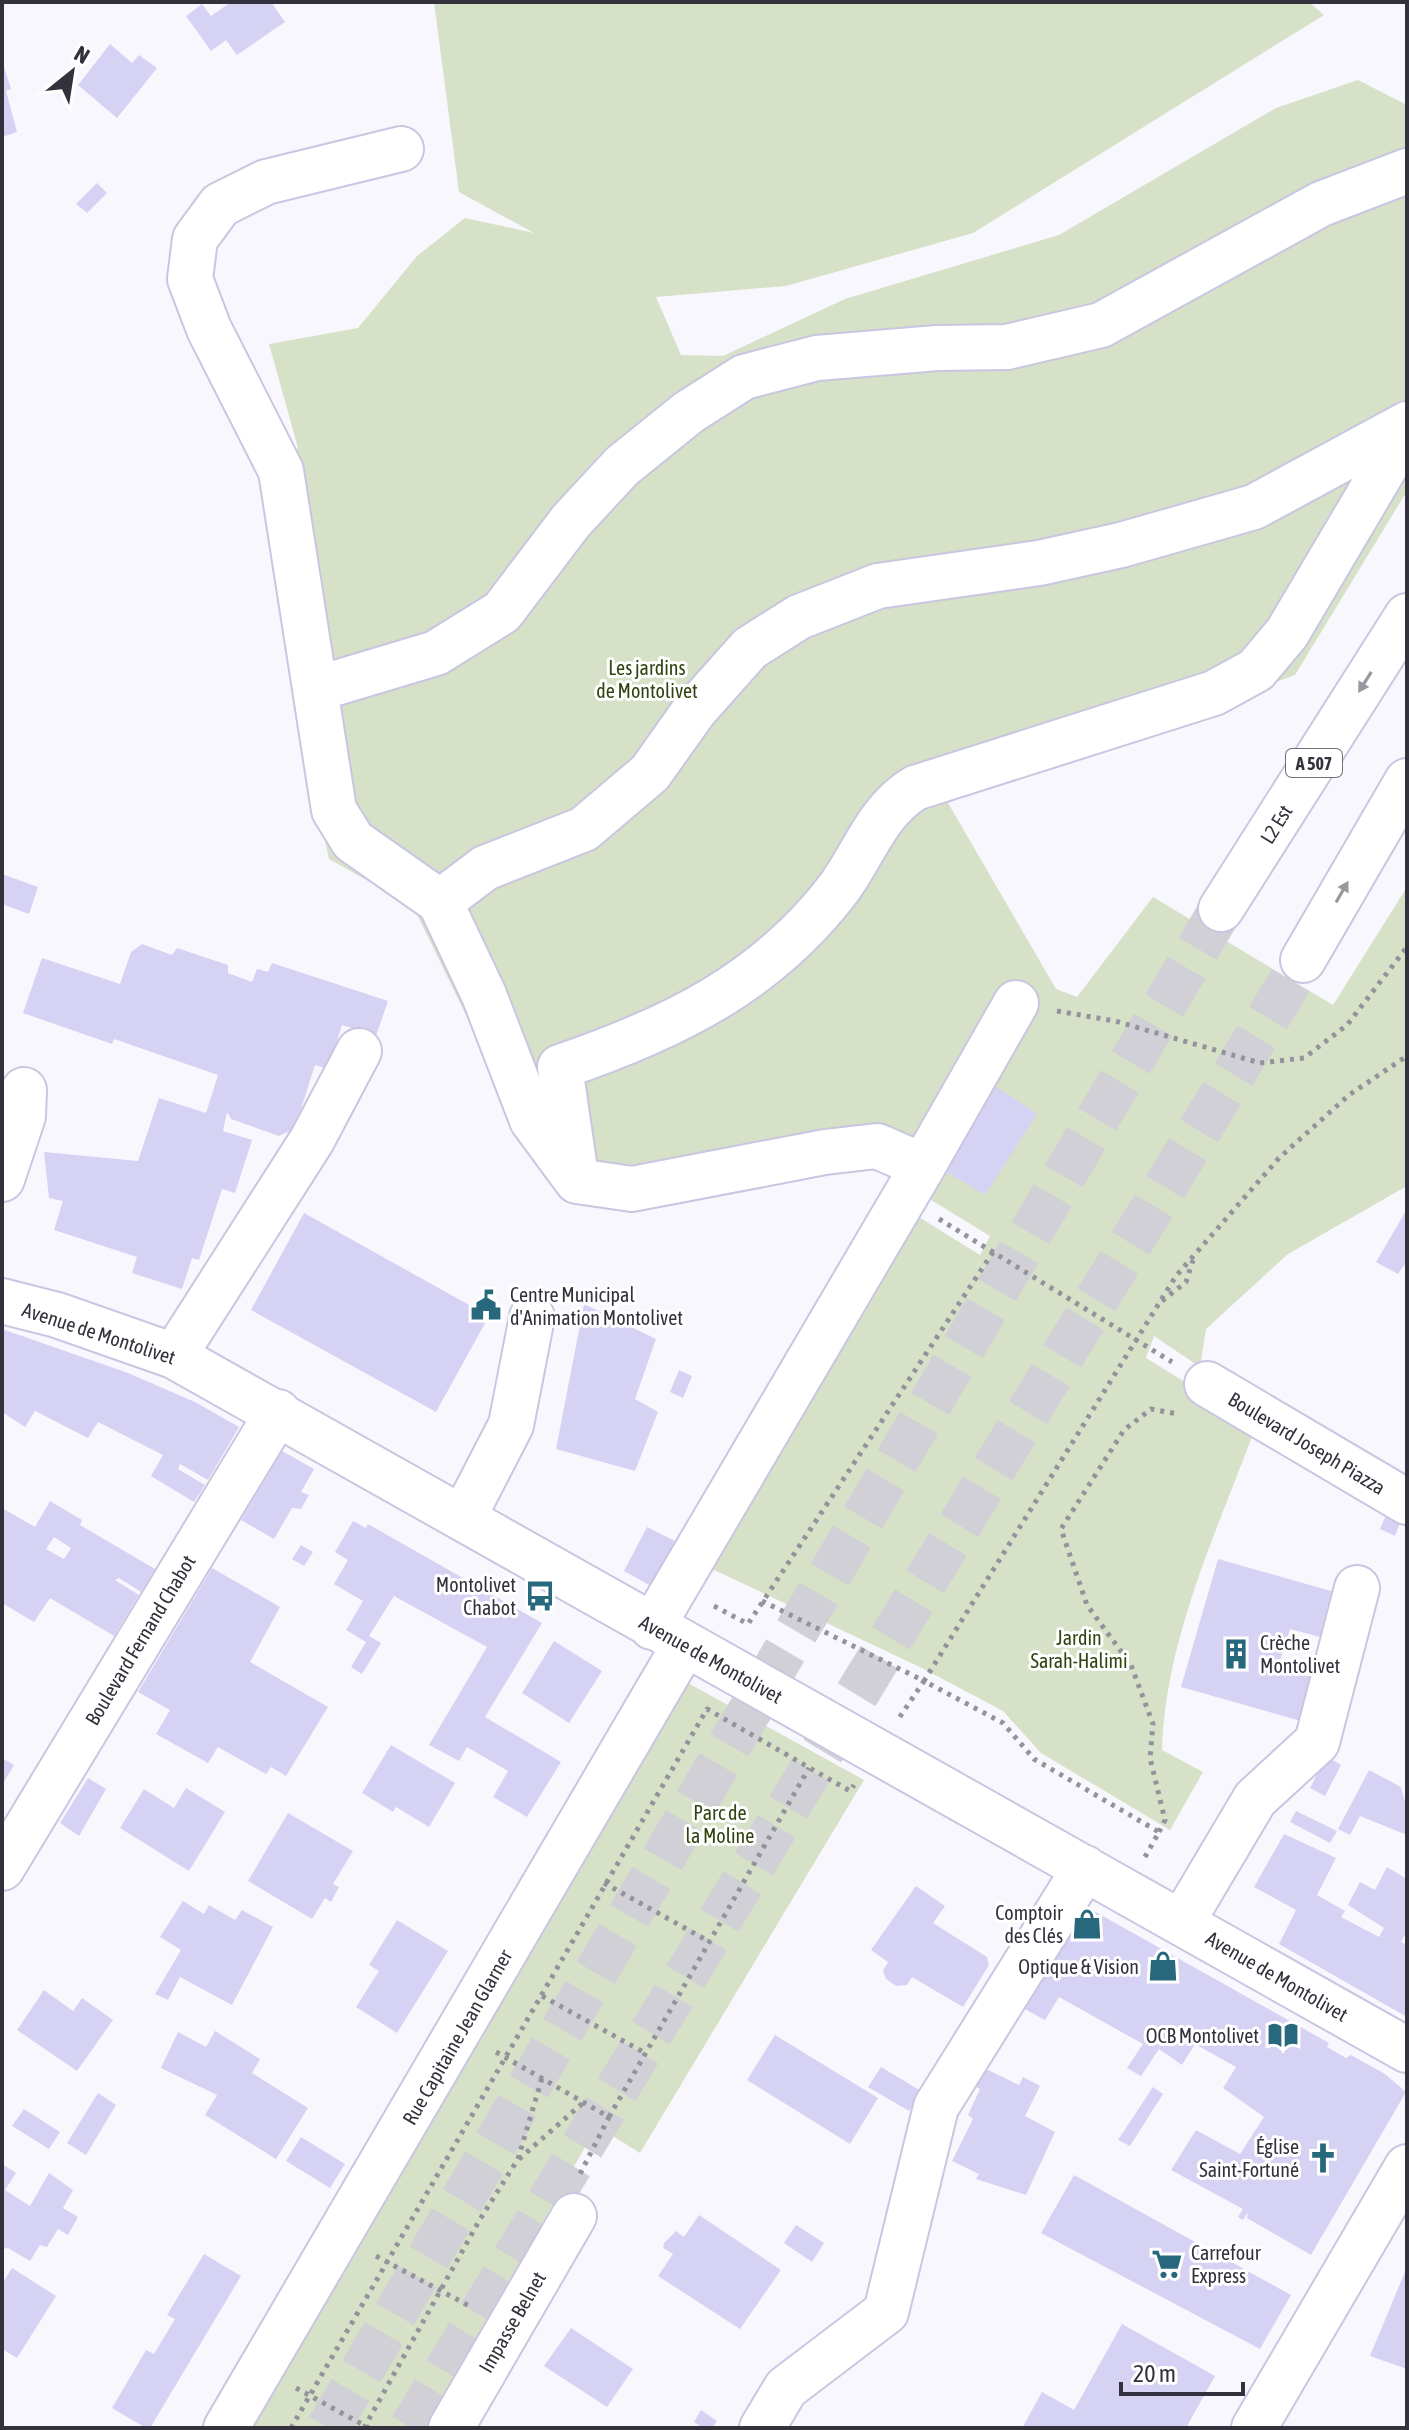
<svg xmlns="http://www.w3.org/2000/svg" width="1409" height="2430" font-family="'Asap Condensed',sans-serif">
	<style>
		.green { fill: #d6e1c8 }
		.building { fill: #d6d2f4; fill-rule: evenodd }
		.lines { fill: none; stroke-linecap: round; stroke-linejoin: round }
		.highway-tunnel { stroke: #d1d0d6; stroke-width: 44; stroke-dasharray: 44 22; stroke-linecap: butt }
		.minor-casing { stroke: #c9c6e1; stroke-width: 48 }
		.highway-casing { stroke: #c9c6e1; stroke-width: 48 }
		.path { stroke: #94939b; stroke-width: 5; stroke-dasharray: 4 6; stroke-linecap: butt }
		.minor { stroke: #fff; stroke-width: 44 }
		.highway { stroke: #fff; stroke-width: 44 }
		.oneway { fill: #99989e }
		.labels { text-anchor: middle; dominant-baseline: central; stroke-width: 6; stroke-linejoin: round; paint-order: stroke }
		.shield { fill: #fff; stroke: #707076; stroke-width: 2 }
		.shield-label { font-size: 18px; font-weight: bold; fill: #33323c }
		.park-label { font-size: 20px; fill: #324310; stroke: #fff }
		.street-label { font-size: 20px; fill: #33323c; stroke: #fff }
		.poi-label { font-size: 20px; fill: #33323c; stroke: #fff; text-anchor: end }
	</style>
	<rect width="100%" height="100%" fill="#f8f7fd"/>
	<path class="green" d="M434,2H1309L1324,15L973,233L786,286L656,297L681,355L723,356L845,299L1059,235L1276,108L1358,80L1407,105V491L1295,675L948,803L1056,989L1077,997L1153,897L1333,1005L1407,887V1186L1288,1254L1206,1329L1200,1367L1154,1336L1146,1358L1256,1426C1218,1529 1165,1639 1162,1750L1203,1772L1170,1830L1041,1753L1003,1711L922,1668L710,1568L914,1214L980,1255L990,1236L874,1165L571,1201L546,1180L413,906L329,859L293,695L263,481L298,448L269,344L358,328L417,256L465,218L534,233L459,192Z
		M688,1683L864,1780L640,2153L597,2126L426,2428H253Z"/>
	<path class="building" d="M231,2H271L285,22L237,55L226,40L211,51L186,16L202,4L211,16Z
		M110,44L132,63L139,55L157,68L117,118L78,85Z
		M2,61L11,89L6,91L17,132L2,137Z
		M97,183L107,193L87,213L76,204Z
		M2,874L38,887L29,914L2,904Z
		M142,944L172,955L177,948L228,965V973L252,982L257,969L268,972L272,963L388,1001L376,1036L342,1025L328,1069L315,1065L295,1128L279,1136L231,1119L227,1112L223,1131L252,1140L235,1193L222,1189L199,1260L192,1258L182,1289L132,1273L137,1257L54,1230L63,1201L49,1198L44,1152L138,1161L159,1098L206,1113L218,1075L114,1039L112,1044L23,1013L42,958L120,984L131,952Z
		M997,1087L1037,1114L985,1195L942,1169Z
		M1407,1209V1261L1398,1274L1376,1262Z
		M304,1213L489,1316L436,1412L251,1310Z
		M584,1304L656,1339L635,1399L658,1412L635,1471L556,1449Z
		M2,1329L128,1373L195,1402L239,1427L208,1480L180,1464L178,1469L205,1485L194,1502L151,1476L163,1455L98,1422L88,1438L35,1411L25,1427L2,1412Z
		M679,1370L692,1376L683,1398L670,1392Z
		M282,1451L314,1469L301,1492L309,1495L301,1509L292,1508L274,1539L241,1520Z
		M50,1501L82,1520L80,1525L155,1569L141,1592L119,1578L115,1580L139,1595L114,1636L50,1598L34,1622L2,1603V1508L35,1527ZM54,1537L71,1548L64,1559L46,1549Z
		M1390,1506L1404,1513L1395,1536L1380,1529Z
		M353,1521L366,1528L368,1524L542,1623L485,1717L561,1762L527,1817L493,1797L508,1771L467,1747L459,1761L429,1745L487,1647L394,1596L369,1636L381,1643L362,1674L351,1667L366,1642L346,1630L363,1601L334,1584L348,1560L335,1552Z
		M647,1527L675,1541L651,1586L624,1571Z
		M301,1545L313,1552L304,1566L292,1559Z
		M1218,1559L1345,1595L1331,1640L1290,1629L1278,1667L1320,1680L1308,1723L1181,1687Z
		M212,1568L280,1607L250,1662L328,1707L286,1776L271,1767L266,1774L218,1747L208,1763L156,1734L170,1710L138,1692Z
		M554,1641L602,1671L569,1723L522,1693Z
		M391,1745L455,1783L429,1827L396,1807L393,1812L362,1793Z
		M1326,1756L1341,1765L1325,1796L1310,1788Z
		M2,1758L14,1765L2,1785Z
		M1369,1770L1401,1787L1407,1810V1835L1360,1816L1350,1835L1338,1829Z
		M88,1778L106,1789L79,1836L60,1823Z
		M186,1788L225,1812L189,1871L120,1828L144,1789L174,1808Z
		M1296,1811L1337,1831L1330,1843L1290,1822Z
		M288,1813L353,1851L333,1884L339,1887L331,1902L325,1898L312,1919L248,1881Z
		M1284,1834L1336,1858L1317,1895L1345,1911L1341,1917L1379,1937L1384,1928L1348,1905L1360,1882L1375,1890L1387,1867L1407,1879V1931L1401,1942L1407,1945V2017L1279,1944L1296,1910L1254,1887Z
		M916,1886L945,1906L933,1923L987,1957L989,1965L963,2007L912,1977L907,1985L896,1986L886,1979L883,1971L888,1962L871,1950Z
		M183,1901L204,1914L209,1905L235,1920L242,1910L273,1927L232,2005L180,1977L168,2000L155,1994L181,1950L160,1937Z
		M1085,1906L1329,2043L1327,2047L1346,2058L1351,2055L1385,2074L1406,2092L1311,2255L1247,2218L1248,2212L1243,2220L1238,2217L1243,2209L1171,2170L1196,2130L1240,2154L1264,2117L1223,2088L1236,2067L1195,2044L1182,2065L1159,2049L1141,2076L1127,2068L1143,2044L1059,1997L1045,2020L1021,2007Z
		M397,1920L448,1951L397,2033L356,2007L379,1971L369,1965Z
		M44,1990L73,2011L82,1998L113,2020L77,2071L17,2030Z
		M215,2031L260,2059L252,2073L308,2108L276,2159L205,2115L217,2095L161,2068L178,2032L206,2047Z
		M775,2035L878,2098L850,2144L747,2080Z
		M881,2067L921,2091L909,2111L868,2087Z
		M984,2068L1019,2085L1023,2077L1040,2086L1025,2116L1055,2132L1026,2195L976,2179L979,2174L952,2161L973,2119L968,2115L980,2089L974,2086Z
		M1153,2087L1163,2094L1130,2146L1118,2140Z
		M98,2093L116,2105L86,2155L67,2143Z
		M24,2109L60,2132L49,2149L12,2126Z
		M301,2137L345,2164L330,2188L286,2161Z
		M2,2164L16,2173L5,2190L30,2206L49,2173L73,2190L63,2208L78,2217L68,2235L58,2229L47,2247L40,2245L30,2261L8,2248L2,2249Z
		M1074,2175L1291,2295L1260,2349L1041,2233Z
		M699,2215L781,2270L740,2329L658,2276L673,2254L663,2248L664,2243L676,2231L684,2237Z
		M796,2225L824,2243L812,2262L784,2243Z
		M204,2254L241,2276L150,2428H146L112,2408L146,2350L154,2354L175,2319L167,2315Z
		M1407,2267V2369L1370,2356Z
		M12,2268L56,2296L17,2358L2,2349V2284Z
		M1122,2324L1215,2376L1186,2428H1022L1042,2392L1074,2410Z
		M571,2328L633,2369L607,2407L544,2366Z
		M701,2410L717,2421L712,2428H703L694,2422Z"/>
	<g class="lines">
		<path class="highway-tunnel" d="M328,2428L1221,909
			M411,2428L1303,960"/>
		<g class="minor-casing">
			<path id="minor" d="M401,149L266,182L220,205L195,239L190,279L209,329L281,471L334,810L353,841L440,902L484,995L532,1120L577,1181L632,1189L825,1152L877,1146L923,1166L652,1627
				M316,689L436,653L502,612L571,521L622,466L689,412L744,377L817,358L937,348L1007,347L1101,325L1321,204L1407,171
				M440,902L485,868L584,829L650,773L694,711L750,648L799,617L878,586L1039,563L1121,545L1254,507L1407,424
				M923,1166L1016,1003
				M576,1177L560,1067C671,1029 766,984 839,888C864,854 877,811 915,788L1214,693L1256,670L1287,633L1407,430
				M2,1179L23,1116L24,1090
				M2,1301L57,1315L174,1356L1407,2050
				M174,1356L312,1140L359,1051
				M1207,1384L1407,1502
				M463,1518L511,1425L532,1317
				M2,1868L278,1412
				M1182,1922L1255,1799L1317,1742L1357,1588
				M226,2428L685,1644
				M451,2428L574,2216
				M762,2428L786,2388L886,2312L936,2107L1085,1868
				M1254,2428L1407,2167"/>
		</g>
		<g class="highway-casing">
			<path id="highway" d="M1221,909L1407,616
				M1303,960L1407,781"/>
		</g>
		<path class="path" d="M1057,1011L1115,1021L1260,1063L1304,1058L1347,1025L1407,947
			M939,1219L1172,1362
			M1162,1301L1186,1282L1193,1260
			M762,1601L924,1681L899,1718
			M714,1606L748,1624L993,1252
			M1159,1832L1165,1820L1150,1758L1153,1724L1131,1665L1087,1605L1061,1529L1124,1430L1151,1409L1178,1414
			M1145,1857L1159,1832L1034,1759L1003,1723L924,1681L1176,1276L1279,1158L1349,1095L1407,1056
			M604,1883L710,1942
			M542,1996L647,2054
			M496,2052L609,2117L580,2174
			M609,2117L809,1768
			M519,2159L584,2102
			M376,2256L473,2308
			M296,2388L369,2428
			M291,2428L707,1709L850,1791L854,1785
			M364,2428L479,2221L518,2159L542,2078"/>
		<use href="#minor" class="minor"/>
		<use href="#highway" class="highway"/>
	</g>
	<defs><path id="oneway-solid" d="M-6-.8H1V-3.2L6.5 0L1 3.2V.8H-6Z" transform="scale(2)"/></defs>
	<g class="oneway">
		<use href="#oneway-solid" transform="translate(1365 682) rotate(122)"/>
		<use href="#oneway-solid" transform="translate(1342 892) rotate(-60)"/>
	</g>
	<defs>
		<g id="civic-bare" transform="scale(2.4)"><path d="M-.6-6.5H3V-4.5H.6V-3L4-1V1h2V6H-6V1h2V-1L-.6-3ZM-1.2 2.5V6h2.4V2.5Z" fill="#28687d" stroke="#fff" stroke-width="2.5" paint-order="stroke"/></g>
		<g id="bus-bare" transform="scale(2.4)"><path d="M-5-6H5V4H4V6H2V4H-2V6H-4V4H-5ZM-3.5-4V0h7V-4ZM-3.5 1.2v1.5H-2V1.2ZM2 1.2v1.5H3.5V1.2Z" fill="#28687d" stroke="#fff" stroke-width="2.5" paint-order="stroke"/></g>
		<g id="building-bare" transform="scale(2.4)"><path d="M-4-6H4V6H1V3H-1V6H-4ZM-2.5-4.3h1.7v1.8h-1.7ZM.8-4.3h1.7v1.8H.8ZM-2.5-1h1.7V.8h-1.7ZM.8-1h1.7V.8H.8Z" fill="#28687d" stroke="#fff" stroke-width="2.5" paint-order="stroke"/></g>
		<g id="shop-bare" transform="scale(2.4)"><path d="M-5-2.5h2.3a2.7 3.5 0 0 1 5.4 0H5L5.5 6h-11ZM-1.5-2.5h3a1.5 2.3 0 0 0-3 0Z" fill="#28687d" stroke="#fff" stroke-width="2.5" paint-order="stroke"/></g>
		<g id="library-bare" transform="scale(2.4)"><path d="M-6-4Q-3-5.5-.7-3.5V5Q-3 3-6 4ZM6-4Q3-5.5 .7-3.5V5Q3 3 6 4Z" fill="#28687d" stroke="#fff" stroke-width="2.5" paint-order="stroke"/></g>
		<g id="church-bare" transform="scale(2.4)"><path d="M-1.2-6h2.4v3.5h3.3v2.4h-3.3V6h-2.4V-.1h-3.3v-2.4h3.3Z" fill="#28687d" stroke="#fff" stroke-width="2.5" paint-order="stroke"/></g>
		<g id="supermarket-bare" transform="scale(2.4)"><path d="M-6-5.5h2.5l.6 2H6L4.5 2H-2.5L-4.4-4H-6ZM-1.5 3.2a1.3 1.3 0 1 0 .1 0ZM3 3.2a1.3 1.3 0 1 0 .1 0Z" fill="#28687d" stroke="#fff" stroke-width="2.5" paint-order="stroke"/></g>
	</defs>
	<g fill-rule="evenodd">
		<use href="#civic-bare" x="486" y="1305"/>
		<use href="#bus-bare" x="540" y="1596"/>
		<use href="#building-bare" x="1236" y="1654"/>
		<use href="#shop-bare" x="1087" y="1924"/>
		<use href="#shop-bare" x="1163" y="1966"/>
		<use href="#library-bare" x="1283" y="2035"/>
		<use href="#church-bare" x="1323" y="2158"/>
		<use href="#supermarket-bare" x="1167" y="2264"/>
	</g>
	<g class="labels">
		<rect class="shield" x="1286" y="749" width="56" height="28" rx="6"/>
		<g class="shield-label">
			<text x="1314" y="763">A 507</text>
		</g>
		<g class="park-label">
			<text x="647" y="667">Les jardins<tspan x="647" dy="23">de Montolivet</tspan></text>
			<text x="1079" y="1637">Jardin<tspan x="1079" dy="23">Sarah-Halimi</tspan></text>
			<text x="720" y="1812">Parc de<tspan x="720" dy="23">la Moline</tspan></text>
		</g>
		<g class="street-label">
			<text transform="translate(1276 824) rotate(-58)">L2 Est</text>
			<text transform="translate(99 1333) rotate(18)">Avenue de Montolivet</text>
			<text transform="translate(1307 1443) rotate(31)">Boulevard Joseph Piazza</text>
			<text transform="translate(140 1640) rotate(-59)">Boulevard Fernand Chabot</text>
			<text transform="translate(711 1659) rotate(29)">Avenue de Montolivet</text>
			<text transform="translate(1277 1976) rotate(30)">Avenue de Montolivet</text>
			<text transform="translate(457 2037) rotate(-60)">Rue Capitaine Jean Glarner</text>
			<text transform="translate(512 2322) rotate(-60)">Impasse Belnet</text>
		</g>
		<g class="poi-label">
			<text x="510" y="1294" text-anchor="start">Centre Municipal<tspan x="510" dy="23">d'Animation Montolivet</tspan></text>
			<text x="516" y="1584">Montolivet<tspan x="516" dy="23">Chabot</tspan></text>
			<text x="1260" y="1642" text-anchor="start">Crèche<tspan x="1260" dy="23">Montolivet</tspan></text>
			<text x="1063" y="1912">Comptoir<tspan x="1063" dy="23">des Clés</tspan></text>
			<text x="1139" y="1966">Optique &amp; Vision</text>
			<text x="1259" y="2035">OCB Montolivet</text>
			<text x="1299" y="2146">Église<tspan x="1299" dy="23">Saint-Fortuné</tspan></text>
			<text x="1191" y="2252" text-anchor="start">Carrefour<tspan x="1191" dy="23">Express</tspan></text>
		</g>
	</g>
	<rect width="1409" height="2430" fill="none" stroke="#33323c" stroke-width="8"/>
	<g transform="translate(72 72) rotate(30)" stroke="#ffffff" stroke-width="6" paint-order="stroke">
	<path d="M0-6L14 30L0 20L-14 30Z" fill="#33323c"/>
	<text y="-12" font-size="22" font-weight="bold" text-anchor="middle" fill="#33323c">N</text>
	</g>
	<path d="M1121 2382v12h122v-12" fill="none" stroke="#33323c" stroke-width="4"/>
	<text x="1133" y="2382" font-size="24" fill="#33323c" stroke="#ffffff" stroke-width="6" paint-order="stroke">20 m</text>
</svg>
